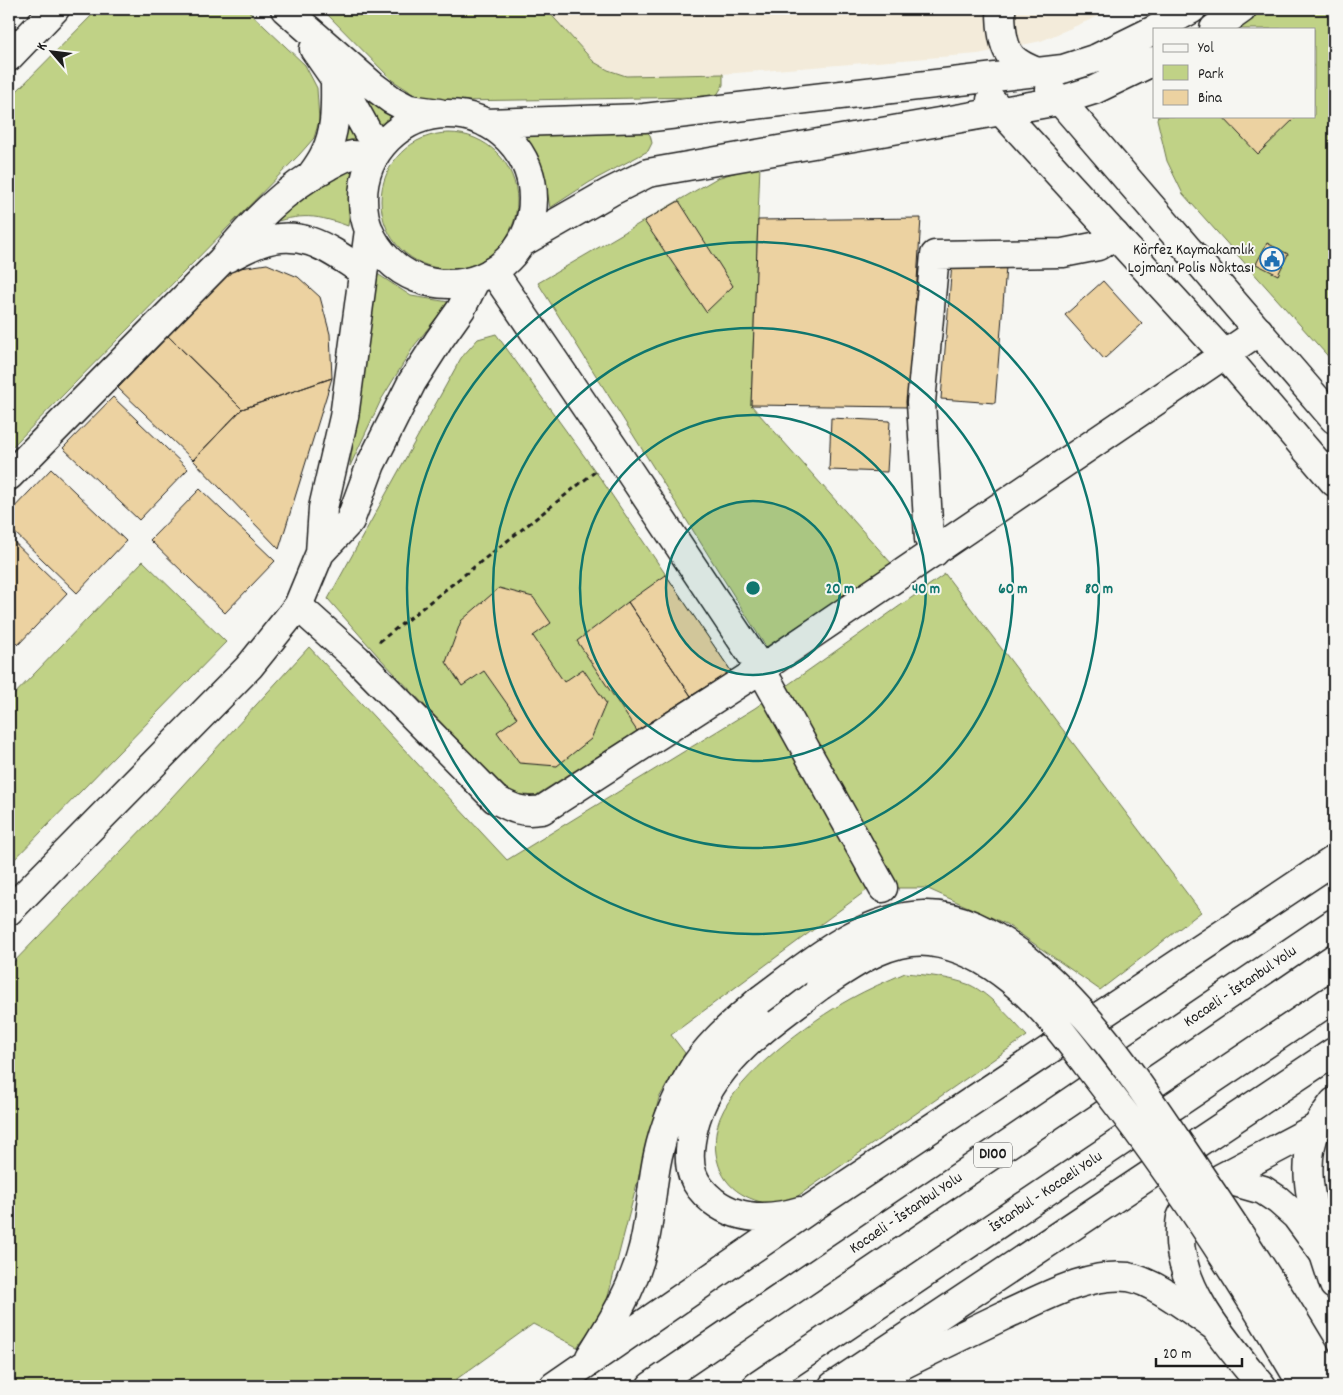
<svg xmlns="http://www.w3.org/2000/svg" width="1343" height="1395" font-family="Dekko,sans-serif">
	<style>
		.built { fill: #f3ebda }
		.green { fill: #c0d286; stroke: #6e7751 }
		.building { fill: #ecd2a1; stroke: #1c1c1c }
		.lines { fill: none; stroke-linecap: round; stroke-linejoin: round }
		.minor-casing { stroke: #1c1c1c; stroke-width: 31 }
		.major-casing { stroke: #1c1c1c; stroke-width: 31 }
		.highway-casing { stroke: #1c1c1c; stroke-width: 31 }
		.path { stroke: #1c1c1c; stroke-width: 3; stroke-dasharray: 5 4; stroke-linecap: butt }
		.minor { stroke: #f6f6f2; stroke-width: 28 }
		.major { stroke: #f6f6f2; stroke-width: 28 }
		.highway { stroke: #f6f6f2; stroke-width: 28 }
		.major-bridge-casing { stroke: #1c1c1c; stroke-width: 31; stroke-linecap: butt }
		.major-bridge { stroke: #f6f6f2; stroke-width: 28 }
		.ring { fill: none; stroke: #0f766e; stroke-width: 2.5 }
		.labels { text-anchor: middle; dominant-baseline: central; stroke-width: 4; stroke-linejoin: round; paint-order: stroke }
		.shield { fill: #f6f6f2; stroke: #5d5d5c; stroke-width: 1 }
		.shield-label { font-size: 15px; font-weight: bold; fill: #1c1c1c }
		.poi-label { font-size: 16px; fill: #1c1c1c; stroke: #f6f6f2; text-anchor: end }
		.street-label { font-size: 16px; fill: #1c1c1c; stroke: #f6f6f2 }
		.centre { fill: #0f766e; stroke: #f6f6f2; stroke-width: 2.5 }
		.ring-label { font-size: 15px; text-anchor: middle; font-weight: bold; fill: #0f766e; stroke: #f6f6f2; stroke-width: 4; stroke-linejoin: round; paint-order: stroke }
	</style>
	<rect width="100%" height="100%" fill="#f6f6f2"/>
	<filter id="ink" filterUnits="userSpaceOnUse"><feTurbulence type="fractalNoise" baseFrequency=".02" numOctaves="2"/><feDisplacementMap in="SourceGraphic" scale="10" xChannelSelector="R" yChannelSelector="G"/><feConvolveMatrix kernelMatrix="1 2 1 2 8 2 1 2 1" color-interpolation-filters="sRGB"/></filter>
	<g filter="url(#ink)">
		<path class="built" d="M546,9H1115L1041,41L978,54L723,74L626,76L608,70L594,62Z"/>
		<path class="green" d="M98,9H246L305,65L317,88L319,121L314,138L299,155L9,450V99Z
			M322,9H546L594,62L608,70L626,76L723,74V85L717,95L703,97L458,101L427,99L409,91L392,80Z
			M1260,9H1334V363L1183,194L1167,161L1157,119L1158,116H1314V29H1233Z
			M365,95L377,107L398,120L375,132L359,96Z
			M345,113L357,141L335,153Z
			M644,129L650,135L652,143L648,151L590,182L550,208L545,179L539,160L523,134Z
			M381 201a68 68 0 1 1 136 0a68 68 0 1 1-136 0Z
			M355,163L348,226C310,212 298,215 260,226Z
			M760,165L751,405L892,564L766,647L538,283L717,178Z
			M373,271L411,296L449,302L414,346L381,400L350,466Z
			M496,334L603,482L731,671L535,796L514,794L499,784L378,656L328,599L461,358L478,339Z
			M143,561L226,642L9,865V700Z
			M945,574L1201,912L1100,990L1006,924L926,888H883L867,890L671,1035L685,1053L659,1098L604,1312L577,1347L533,1324L447,1386H9V967L150,821L309,647L507,860L755,708Z
			M905,973C927,975 949,977 970,985C990,994 1012,1020 1027,1036L782,1207C751,1201 725,1193 717,1159C714,1146 715,1131 720,1118C737,1075 810,1021 850,999C868,989 887,981 905,973Z"/>
		<path class="building" d="M1222,116H1297L1258,154Z
			M679,201L733,286L706,312L644,221Z
			M921,218L909,407L751,405L758,220Z
			M1267,243L1288,254L1278,275L1256,264Z
			M952,263L1006,267L995,403L941,399Z
			M267,264L298,277L320,297L330,334L332,378L242,409L168,336L233,269Z
			M1103,281L1142,324L1104,359L1065,315Z
			M168,336L242,409L193,460L118,388Z
			M332,378L279,549L193,460L242,409Z
			M113,397L188,469L139,520L63,448Z
			M831,418L890,421L887,472L829,470Z
			M51,469L126,541L77,593L9,527V513Z
			M200,489L275,561L225,613L150,540Z
			M9,537L67,593L18,645L9,636Z
			M666,575L731,671L691,696L628,602Z
			M499,588L533,597L551,623L533,636L564,682L583,669L606,703L591,739L557,766L519,763L497,732L517,718L484,671L462,686L446,662L461,621Z
			M628,602L691,696L637,731L577,641Z"/>
		<g class="lines">
			<g class="minor-casing">
				<path id="minor" d="M1001,9C1001,24 1002,51 1016,61C1022,66 1030,69 1037,72
					M227,258C238,253 248,247 259,243C301,227 329,249 362,271
					M493,271L617,453L761,669L883,888
					M9,476L221,261C252,223 284,189 328,166C335,162 345,156 353,155C359,155 366,159 372,160
					M935,552L929,539L921,402L935,255L1063,253L1098,246L1115,235
					M298,606L357,659L495,799C513,809 521,813 542,810L761,669L1259,331"/>
			</g>
			<g class="major-casing">
				<path id="major" d="M285,9L373,86L392,100L409,109L439,113
					M1156,29L1192,9
					M1214,29L1242,9
					M314,49L351,102L367,131L379,147
					M1050,89L1334,419
					M991,100L1224,354L1334,482
					M363 199a85 85 0 1 1 170 0a85 85 0 1 1-170 0Z
					M486,123L644,118L1063,69L1097,58L1154,30
					M312,174C317,167 322,160 325,153C337,130 335,103 335,78
					M521,243L610,192L648,173L1059,101L1094,90L1154,61
					M320,553L350,521L371,464L412,382L439,340L461,309L475,281
					M9,911L249,667L298,606L320,553L323,508L344,417L369,230
					M1221,1178L1263,1190L1278,1200L1296,1216L1324,1254L1334,1285
					M1221,1178L1331,1120
					M1198,1192C1193,1200 1184,1209 1181,1218C1180,1221 1180,1226 1180,1230C1176,1288 1228,1344 1262,1386
					M800,1211C770,1220 739,1221 713,1201C692,1184 687,1168 691,1141C701,1068 766,1027 820,986
					M1324,1254L1334,1214
					M590,1357C612,1322 633,1289 643,1248C651,1218 651,1186 658,1155C664,1127 676,1098 690,1074C707,1044 735,1022 760,1000
					M554,1386L813,1207L1334,860"/>
			</g>
			<g class="highway-casing">
				<g id="highway">
					<path d="M9,57L55,9"/>
					<path d="M1324,1254C1315,1214 1298,1167 1317,1128C1321,1119 1328,1110 1334,1102"/>
					<path id="s1" d="M651,1386L1334,923"/>
					<path id="s2" d="M757,1386L1334,998"/>
					<path d="M833,1386L1334,1052"/>
					<path d="M860,1386C907,1362 955,1339 1003,1316C1040,1300 1087,1272 1128,1277C1154,1281 1191,1311 1214,1326"/>
				</g>
			</g>
			<path class="path" d="M379,642L596,471"/>
			<use href="#minor" class="minor"/>
			<use href="#major" class="major"/>
			<use href="#highway" class="highway"/>
			<g class="major-bridge-casing">
				<path id="major-bridge" d="M820,986C852,965 889,937 930,942C960,946 988,961 1011,980C1048,1010 1076,1051 1105,1088C1178,1182 1243,1283 1303,1386
					M760,1000C809,964 860,917 924,915C960,914 991,933 1019,953C1096,1013 1146,1095 1200,1175C1247,1244 1292,1314 1334,1386"/>
			</g>
			<use href="#major-bridge" class="major-bridge"/>
		</g>
	</g>
	<circle cx="753" cy="588" r="87" fill="#0f766e" fill-opacity=".12"/>
	<g class="ring">
		<circle cx="753" cy="588" r="87"/>
		<circle cx="753" cy="588" r="173"/>
		<circle cx="753" cy="588" r="260"/>
		<circle cx="753" cy="588" r="346"/>
	</g>
	<defs>
		<g id="civic-ring" transform="scale(1.25)"><circle r="9.5" fill="#f6f6f2" stroke="#1f6fb2" stroke-width="1.5"/><path d="M-.6-6.5H3V-4.5H.6V-3L4-1V1h2V6H-6V1h2V-1L-.6-3ZM-1.2 2.5V6h2.4V2.5Z" fill="#1f6fb2"/></g>
	</defs>
	<g fill-rule="evenodd">
		<use href="#civic-ring" x="1272" y="259"/>
	</g>
	<g class="labels">
		<rect class="shield" x="974" y="1142.5" width="38" height="25" rx="4"/>
		<g class="shield-label">
			<text x="993" y="1155">D100</text>
		</g>
		<g class="poi-label">
			<text x="1254" y="250">Körfez Kaymakamlık<tspan x="1254" dy="18">Lojmanı Polis Noktası</tspan></text>
		</g>
		<g class="street-label">
			<text stroke="none"><textPath href="#s1" startOffset="712">Kocaeli - İstanbul Yolu</textPath></text>
			<text stroke="none"><textPath href="#s2" startOffset="348">İstanbul - Kocaeli Yolu</textPath></text>
			<text stroke="none"><textPath href="#s1" startOffset="308">Kocaeli - İstanbul Yolu</textPath></text>
		</g>
	</g>
	<circle cx="753" cy="588" r="8" class="centre"/>
	<g class="ring-label">
		<text x="840" y="593">20 m</text>
		<text x="926" y="593">40 m</text>
		<text x="1013" y="593">60 m</text>
		<text x="1099" y="593">80 m</text>
	</g>
	<rect width="1343" height="1395" fill="none" stroke="#f6f6f2" stroke-width="30"/>
	<rect x="15" y="15" width="1313" height="1365" fill="none" stroke="#1c1c1c" stroke-width="2" filter="url(#ink)"/>
	<rect x="1153" y="28" width="162" height="90" fill="#f6f6f2" stroke="#9f9f9c"/>
	<rect x="1163" y="44" width="25" height="8" fill="#f6f6f2" stroke="#9f9f9c"/>
	<text x="1198" y="52" font-size="15" fill="#1c1c1c">Yol</text>
	<rect x="1163" y="65" width="25" height="15" fill="#c0d286" stroke="#9f9f9c"/>
	<text x="1198" y="78" font-size="15" fill="#1c1c1c">Park</text>
	<rect x="1163" y="90" width="25" height="15" fill="#ecd2a1" stroke="#9f9f9c"/>
	<text x="1198" y="102" font-size="15" fill="#1c1c1c">Bina</text>
	<g transform="translate(52 52) rotate(298)" stroke="#f6f6f2" stroke-width="4" paint-order="stroke">
	<path d="M0-4L9 19L0 12L-9 19Z" fill="#1c1c1c"/>
	<text y="-8" font-size="14" font-weight="bold" text-anchor="middle" fill="#1c1c1c">K</text>
	</g>
	<path d="M1156 1358v8h86v-8" fill="none" stroke="#1c1c1c" stroke-width="2.5"/>
	<text x="1163" y="1358" font-size="15" fill="#1c1c1c" stroke="#f6f6f2" stroke-width="4" paint-order="stroke">20 m</text>
</svg>
